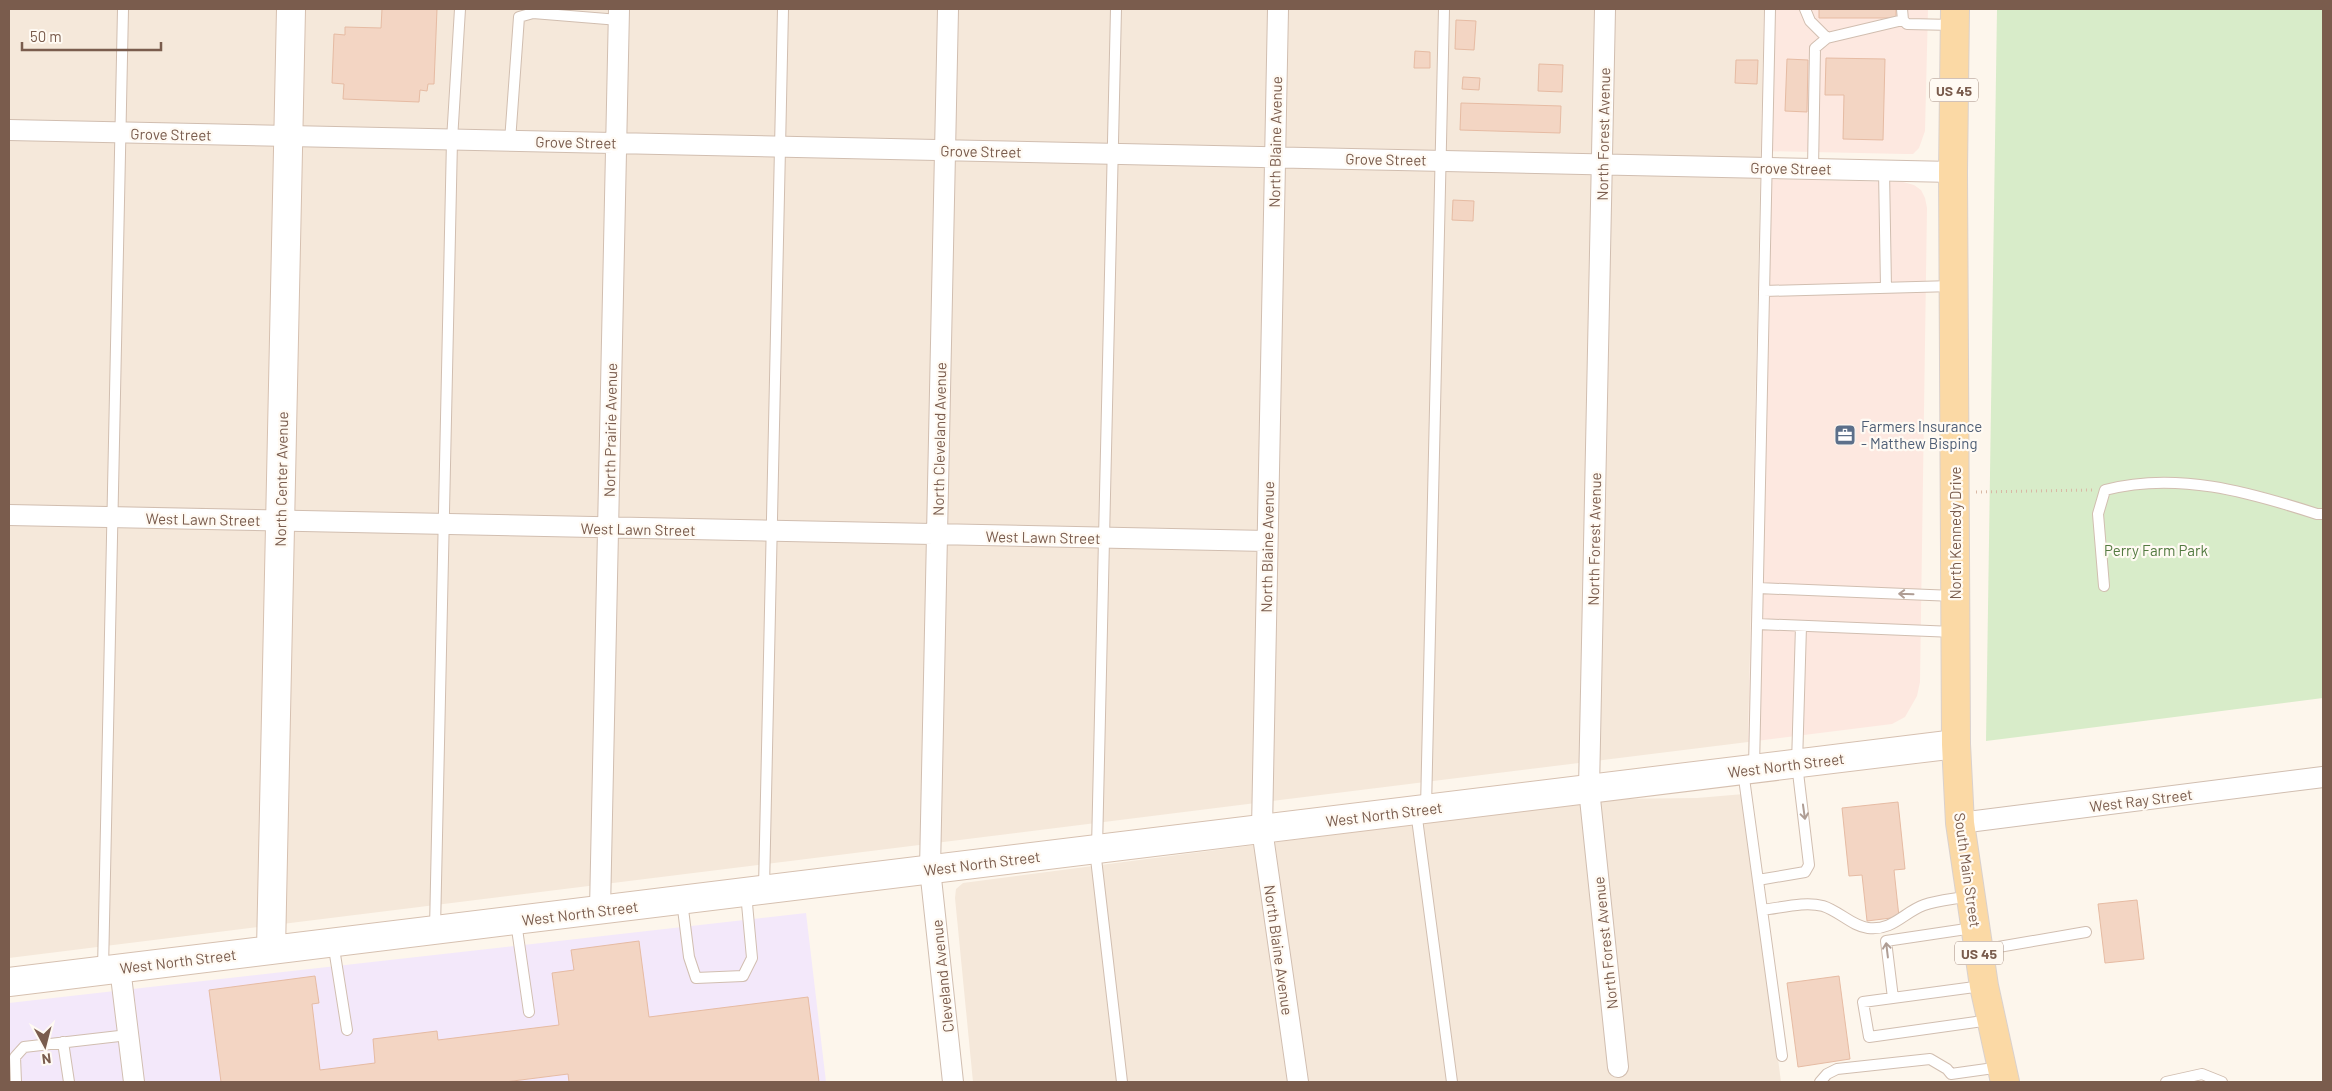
<svg xmlns="http://www.w3.org/2000/svg" width="2332" height="1091" font-family="Barlow,sans-serif">
	<style>
		.residential { fill: #f5e8da }
		.commercial { fill: #fde8e0 }
		.education { fill: #f3e8fa }
		.green { fill: #d8ecc9 }
		.building { fill: #f3d5c3; stroke: #e6bba3 }
		.lines { fill: none; stroke-linecap: round; stroke-linejoin: round }
		.lane-casing { stroke: #d1beb0; stroke-width: 12 }
		.street-casing { stroke: #d1beb0; stroke-width: 22 }
		.secondary-casing { stroke: #d6c0b0; stroke-width: 30 }
		.primary-casing { stroke: #dad1cd; stroke-width: 30 }
		.path { stroke: #d9b8a5; stroke-width: 3; stroke-dasharray: 1 4; stroke-linecap: butt }
		.lane { stroke: #fff; stroke-width: 10 }
		.street { stroke: #fff; stroke-width: 20 }
		.secondary { stroke: #fff; stroke-width: 28 }
		.primary { stroke: #fbd9a5; stroke-width: 28 }
		.oneway { stroke: #af9d94 }
		.labels { text-anchor: middle; dominant-baseline: central; stroke-width: 4.5; stroke-linejoin: round; paint-order: stroke }
		.shield { fill: #fffaf3; stroke: #a28b7f; stroke-width: 1 }
		.shield-label { font-size: 14px; font-weight: bold; fill: #7a5c4d }
		.street-label { font-size: 15px; fill: #7a5c4d; stroke: #fffaf3 }
		.service-label { font-size: 15px; fill: #4e5e75; stroke: #fffaf3; text-anchor: start }
		.park-label { font-size: 15px; fill: #537a41; stroke: #fffaf3 }
	</style>
	<rect width="100%" height="100%" fill="#fdf6ec"/>
	<path class="residential" d="M9,9H1764L1748,742L9,958Z
		M1744,794L1781,1082H973L955,898L956,889L963,883L1607,799L1697,798Z"/>
	<path class="commercial" d="M1764,9H1928L1925,131L1919,148L1913,154H1905L1761,151Z
		M1761,179L1903,182L1914,185L1921,190L1925,198L1927,208L1920,682L1917,696L1905,717L1892,724L1748,742Z"/>
	<path class="education" d="M806,913L826,1082H9V1003Z"/>
	<path class="green" d="M1997,9H2323V698L1986,741Z"/>
	<path class="building" d="M382,9H437L434,84H428L427,91L420,90L419,102L343,99L344,84L332,83L334,34L345,35V27L381,28Z
		M1819,9H1896V18H1819Z
		M1456,20L1476,21L1474,50L1455,49Z
		M1415,51L1430,52V68H1414Z
		M1826,58L1885,59L1883,140L1843,139L1844,95H1825Z
		M1787,59L1808,60L1807,112L1785,111Z
		M1736,60H1758L1757,84L1735,83Z
		M1539,64L1563,65L1562,92L1538,91Z
		M1463,77L1480,78L1479,90L1462,89Z
		M1461,103L1561,106L1560,133L1460,130Z
		M1453,200L1474,201L1473,221L1452,220Z
		M1898,802L1905,869L1894,870L1899,917L1867,921L1862,875L1849,876L1842,808Z
		M2137,900L2144,959L2105,963L2098,904Z
		M639,941L649,1017L808,997L819,1082H569L568,1074L505,1082H221L209,990L315,976L319,1003L312,1004L320,1070L375,1063L373,1039L437,1031L438,1040L559,1025L552,973L574,970L571,950Z
		M1839,976L1850,1059L1798,1067L1787,983Z"/>
	<g class="lines">
		<g class="lane-casing">
			<path id="lane" d="M1805,9L1810,21L1827,38
				M1902,9L1903,20L1907,24L1954,25
				M510,141L519,17L533,13L619,20
				M1813,169L1815,48L1827,38L1903,20
				M1884,170L1886,288
				M1764,291L1953,286
				M2104,586L2098,514L2105,490C2176,471 2249,492 2317,514H2323
				M1758,588L1954,596
				M1757,624L1954,632
				M1754,768L1770,9
				M1743,771L1782,1056
				M1426,808L1444,9
				M1416,811L1452,1082
				M1097,848L1116,9
				M1095,850L1122,1082
				M1758,880L1805,872L1809,865L1797,764L1801,626
				M764,888L783,9
				M682,901L689,957L696,978L743,976L752,958L746,893
				M1762,910C1781,908 1804,901 1823,906C1839,911 1852,926 1868,928C1893,931 1904,912 1924,905C1938,900 1955,899 1969,896
				M516,922L529,1012
				M435,929L452,140L460,9
				M333,942L347,1030
				M1981,950L2086,932
				M103,970L123,9
				M1982,986L1863,1002L1869,1037L1990,1020
				M1893,998L1886,941L1973,928
				M63,1042L69,1082
				M16,1082L15,1057L24,1047L128,1035
				M1820,1082L1827,1074L1837,1069L1930,1059L1947,1069L1951,1074L2001,1067
				M2166,1082L2202,1074L2222,1082"/>
		</g>
		<g class="street-casing">
			<path id="street" d="M948,9L930,869L953,1082
				M1278,9L1262,829L1298,1082
				M1605,9L1589,789L1618,1067
				M9,130L1953,172
				M9,515L1267,541
				M1960,823L2323,777
				M600,910L619,9
				M120,968L134,1082"/>
		</g>
		<g class="secondary-casing">
			<path id="secondary" d="M271,950L291,9
				M9,982L1956,744"/>
		</g>
		<g class="primary-casing">
			<path id="primary" d="M1955,9L1953,172L1956,744L1960,823L1984,986L2005,1082"/>
		</g>
		<path class="path" d="M1976,492L2092,490"/>
		<use href="#lane" class="lane"/>
		<use href="#street" class="street"/>
		<use href="#secondary" class="secondary"/>
		<use href="#primary" class="primary"/>
	</g>
	<defs><path id="oneway-shaft" d="M-6 0H5M1.5-3L5.5 0L1.5 3" fill="none" stroke-width="1.6" stroke-linecap="round" stroke-linejoin="round" transform="scale(1.25)"/></defs>
	<g class="oneway">
		<use href="#oneway-shaft" transform="translate(1906 594) rotate(-178)"/>
		<use href="#oneway-shaft" transform="translate(1804 812) rotate(82)"/>
		<use href="#oneway-shaft" transform="translate(1887 950) rotate(-97)"/>
	</g>
	<defs>
		<g id="office-square" transform="scale(1.125)"><rect x="-9" y="-9" width="18" height="18" rx="4" fill="#5c6f8a" stroke="#fffaf3"/><path d="M-6-3h4V-5.5h4V-3h4V5H-6ZM-1-4.5V-3h2v-1.5ZM-6 0V1H6V0Z" fill="#fff"/></g>
	</defs>
	<g fill-rule="evenodd">
		<use href="#office-square" x="1845" y="435"/>
	</g>
	<g class="labels">
		<g class="shield">
			<rect x="1930" y="78.5" width="48" height="23" rx="4"/>
			<rect x="1955" y="941.5" width="48" height="23" rx="4"/>
		</g>
		<g class="shield-label">
			<text x="1954" y="90">US 45</text>
			<text x="1979" y="953">US 45</text>
		</g>
		<g class="street-label">
			<text transform="translate(171 134) rotate(1)">Grove Street</text>
			<text transform="translate(1603 134) rotate(-89)">North Forest Avenue</text>
			<text transform="translate(576 142) rotate(1)">Grove Street</text>
			<text transform="translate(1275 142) rotate(-89)">North Blaine Avenue</text>
			<text transform="translate(981 151) rotate(1)">Grove Street</text>
			<text transform="translate(1386 159) rotate(1)">Grove Street</text>
			<text transform="translate(1791 168) rotate(1)">Grove Street</text>
			<text transform="translate(610 430) rotate(-89)">North Prairie Avenue</text>
			<text transform="translate(939 439) rotate(-89)">North Cleveland Avenue</text>
			<text transform="translate(281 479) rotate(-89)">North Center Avenue</text>
			<text transform="translate(203 519) rotate(1)">West Lawn Street</text>
			<text transform="translate(638 529) rotate(1)">West Lawn Street</text>
			<text transform="translate(1955 533) rotate(-90)">North Kennedy Drive</text>
			<text transform="translate(1043 537) rotate(1)">West Lawn Street</text>
			<text transform="translate(1594 539) rotate(-89)">North Forest Avenue</text>
			<text transform="translate(1267 547) rotate(-89)">North Blaine Avenue</text>
			<text transform="translate(1786 765) rotate(-7)">West North Street</text>
			<text transform="translate(2141 800) rotate(-7)">West Ray Street</text>
			<text transform="translate(1384 814) rotate(-7)">West North Street</text>
			<text transform="translate(982 863) rotate(-7)">West North Street</text>
			<text transform="translate(1968 870) rotate(82)">South Main Street</text>
			<text transform="translate(580 913) rotate(-7)">West North Street</text>
			<text transform="translate(1605 943) rotate(-96)">North Forest Avenue</text>
			<text transform="translate(1279 950) rotate(82)">North Blaine Avenue</text>
			<text transform="translate(178 961) rotate(-7)">West North Street</text>
			<text transform="translate(942 976) rotate(-96)">Cleveland Avenue</text>
		</g>
		<g class="service-label">
			<text x="1861" y="426">Farmers Insurance<tspan x="1861" dy="17">- Matthew Bisping</tspan></text>
		</g>
		<g class="park-label">
			<text x="2156" y="550">Perry Farm Park</text>
		</g>
	</g>
	<rect width="2332" height="1091" fill="none" stroke="#7a5c4d" stroke-width="20"/>
	<g transform="translate(45 1046) rotate(173)" stroke="#fffaf3" stroke-width="4" paint-order="stroke">
	<path d="M0-4L9 19L0 12L-9 19Z" fill="#7a5c4d"/>
	<text y="-8" font-size="14" font-weight="bold" text-anchor="middle" fill="#7a5c4d">N</text>
	</g>
	<path d="M22 42v8h139v-8" fill="none" stroke="#7a5c4d" stroke-width="2.5"/>
	<text x="30" y="42" font-size="15" fill="#7a5c4d" stroke="#fffaf3" stroke-width="4" paint-order="stroke">50 m</text>
</svg>
